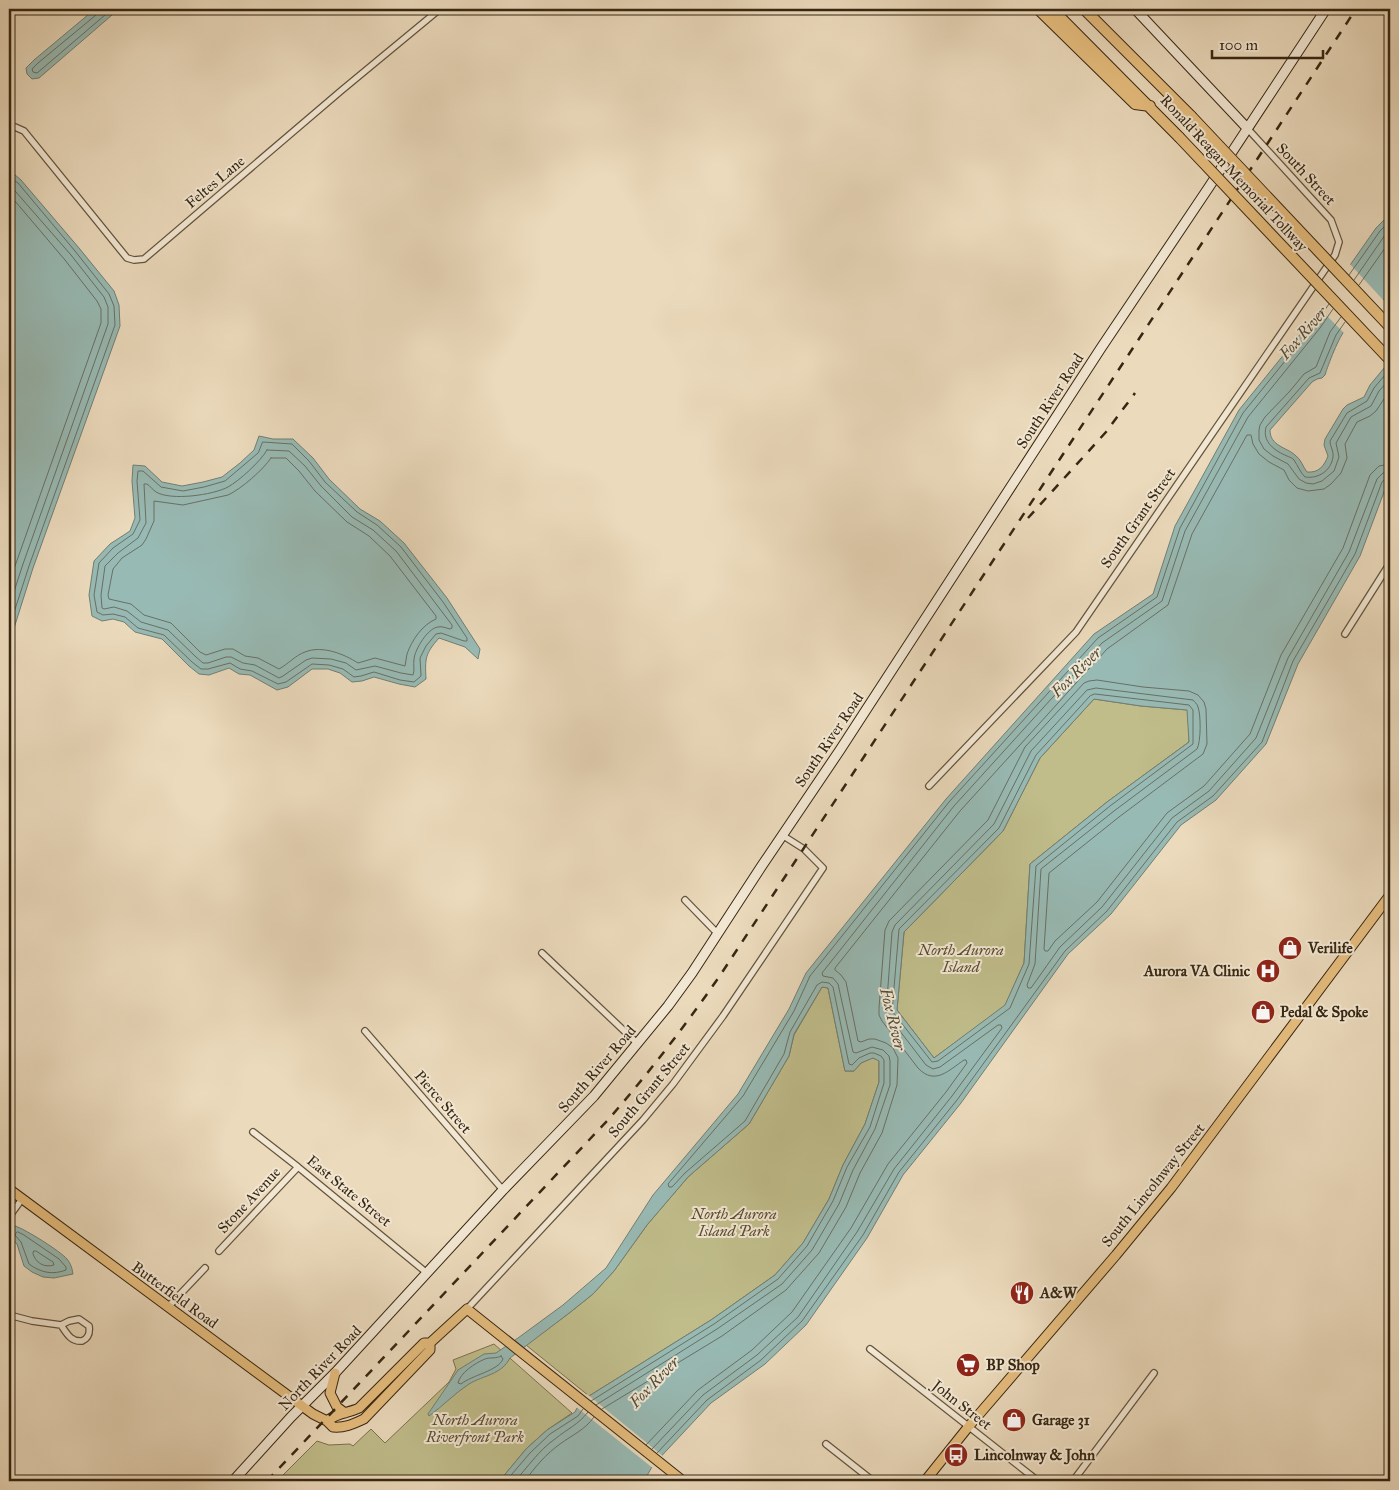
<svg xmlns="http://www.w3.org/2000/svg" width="1399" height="1490" font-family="'IM FELL Great Primer',serif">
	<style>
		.green { fill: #c0bd8b; stroke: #7c724e }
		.water { fill: #98bab4; stroke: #717f73; fill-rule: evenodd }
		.pier { fill: #ebdabc }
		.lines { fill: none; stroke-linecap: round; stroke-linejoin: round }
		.shore { stroke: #687063; stroke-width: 1 }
		.street-casing { stroke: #64543c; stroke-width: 8 }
		.secondary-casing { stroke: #372712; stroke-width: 11 }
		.primary-casing { stroke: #372712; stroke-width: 11 }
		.highway-casing { stroke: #372712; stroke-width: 12 }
		.street { stroke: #f2e7d3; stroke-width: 5.5 }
		.secondary { stroke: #f2e7d3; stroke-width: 9 }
		.primary { stroke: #e6bd7e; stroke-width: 9 }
		.highway { stroke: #e6bd7e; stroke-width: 10 }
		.rail { stroke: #372712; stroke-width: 2.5; stroke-dasharray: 9 9; stroke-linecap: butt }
		.highway-bridge-casing { stroke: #372712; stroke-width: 12; stroke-linecap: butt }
		.highway-bridge { stroke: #e6bd7e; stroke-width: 10 }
		.labels { text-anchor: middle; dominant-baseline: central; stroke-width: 4; stroke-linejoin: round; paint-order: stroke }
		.street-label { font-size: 15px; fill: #372712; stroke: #f2e7d3 }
		.poi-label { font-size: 15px; font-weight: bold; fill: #372712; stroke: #f2e7d3; text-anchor: start }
		.park-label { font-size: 15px; font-style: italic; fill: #594c30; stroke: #f2e7d3 }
		.water-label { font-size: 16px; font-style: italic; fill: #4f4c3a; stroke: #f2e7d3 }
	</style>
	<rect width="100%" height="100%" fill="#ebdabc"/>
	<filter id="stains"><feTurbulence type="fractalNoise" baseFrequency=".004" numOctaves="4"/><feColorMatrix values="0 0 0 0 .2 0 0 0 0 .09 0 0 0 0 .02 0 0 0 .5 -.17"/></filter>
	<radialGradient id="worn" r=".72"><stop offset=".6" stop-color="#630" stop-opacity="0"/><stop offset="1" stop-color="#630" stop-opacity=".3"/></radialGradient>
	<path class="green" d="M1094,699L1141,706L1188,710L1189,742L1107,802L1030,864L1024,963L1005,1006L934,1058L897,1010L904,932L1003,831L1040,758Z
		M822,987L828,988L845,1071H854L861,1063L872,1058L879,1060V1082L865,1124L843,1165L829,1199L803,1243L775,1275L711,1320L589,1396L526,1345L568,1314L593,1294L614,1271L647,1225L688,1177L749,1124L789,1056L794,1035Z
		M494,1344L572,1413L547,1430L526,1449L502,1478L476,1481H277L317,1441L329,1445L350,1444L353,1446L371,1429L385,1443L449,1382L456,1369L453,1360Z"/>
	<path class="water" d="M95,9H119L39,78L32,79L27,74L26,68L34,60Z
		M9,173L14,174L21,180L79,248L114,291L119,305L120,326L33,568L9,644Z
		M1390,214V297C1376,302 1355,318 1346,329C1339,336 1328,365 1325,375L1322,378L1317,379L1312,382L1270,430C1270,446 1286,447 1295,455C1301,459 1303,467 1307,472C1319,473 1324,466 1328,456L1324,445L1325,439L1343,409L1347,405L1364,397L1370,385L1390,361V480L1387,484L1360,556L1298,664L1266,744L1216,800L1181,825L1111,914L1068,954L961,1103L903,1175L867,1238L806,1325L765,1364L711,1403L653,1465L644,1481H476L502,1478L526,1449L547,1430L575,1412L577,1408L589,1396L711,1320L775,1275L803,1243L829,1199L843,1165L865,1124L879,1082V1061L873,1058L861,1063L854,1071H845L828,988L822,987L794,1034L789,1056L749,1124L688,1177L647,1225L614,1271L593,1294L568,1314L510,1358C501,1375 484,1375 469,1384C455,1393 443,1406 429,1416L428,1414L458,1370L484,1354L496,1353L518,1338L563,1305L606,1268L653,1195L738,1094L789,1009L806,973L946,799L1094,634L1153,594L1175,526L1239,410L1311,321L1376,228ZM1094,699L1141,706L1187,710L1189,742L1107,802L1030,864L1024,963L1005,1005L934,1058L897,1010L904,932L1003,831L1040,758Z
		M259,436L273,439H293L313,458L329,479L360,509L380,521L404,543L447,598L480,649L478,659L465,647L439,638C425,654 425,658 426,679L415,687L399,684L374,677L362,681L352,682L340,673L328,669H312L288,687L277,690L250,675L239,674L229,668L209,675L199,674L189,666L162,639L135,632L124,622L113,619L102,621L92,616L89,595L94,561L110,544L130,531L135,518L132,481L133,465L145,466L162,482L182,486L203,482L222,477L240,463L254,450Z
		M15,1226C25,1229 60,1251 67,1259C71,1264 72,1268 73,1274L54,1278L43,1277L32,1272L24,1266L17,1244L9,1236V1232Z"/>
	<path class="pier" d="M1349,263L1385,302L1367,314L1348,330L1345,334L1318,307Z
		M587,1394L664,1457L654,1469L575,1406Z"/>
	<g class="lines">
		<path class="shore" d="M98,9L96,15L38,63L32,69L33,72L37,73L43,68L112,9
			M9,178L12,179L18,183L75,251L109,294L114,306L115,325L29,566L9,628
			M9,184L71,255L104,297L108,307V324L23,564L9,607
			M9,194L65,260L97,301L101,309V323L9,583
			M1349,275L1380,231L1390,221
			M1354,280L1385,235L1390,230
			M1359,285L1390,241
			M1341,317L1330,332L1316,367L1304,374L1290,391L1265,417L1260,425L1259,430V440L1264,449L1273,456L1288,464L1299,479L1306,483L1313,484L1322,481L1334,471L1339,457L1336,443L1351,417L1371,406L1379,391L1390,379
			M1345,322L1336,335L1320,373L1309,378L1266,427C1262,442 1275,451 1287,456C1291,458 1291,457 1294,460C1298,466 1300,472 1305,477C1318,479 1331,471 1333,457C1334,452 1330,446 1330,441L1347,413L1367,401L1374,388L1390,369
			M263,442L292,444L309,461L325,482L357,512L377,525L401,547L443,602L467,638V641H464L441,633L436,634L426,646L420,658L421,676L414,682L400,680L374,672L361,676L354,677L343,669L329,665L312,664L286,682L278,684L252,671L240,669L230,663L208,669H201L192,662L164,635L138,628L125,617L113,614L103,615L97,612L94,595L99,563L113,548L133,534L140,520L137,481L138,471H143L161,487L183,491L204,487L225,481L258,453Z
			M267,450L289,451L305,466L321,486L352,517L373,530L396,551L452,625V628L450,629C446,628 442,626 438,627C428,628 415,649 414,659C413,665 415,670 413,675L401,673L375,666L356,670L346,663L331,659L312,658L306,660L283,676L279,678L255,665L243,663L231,657H226L208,663H203L196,657L168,630L141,622L127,611L114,607L104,609L102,608L101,595L105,566L118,553L138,538L146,523L144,484H147C150,486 153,490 156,492C171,501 213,495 228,487C239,481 261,461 267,450Z
			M271,458H286L299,471L315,491L347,522L369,536L390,556L436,616V619C422,625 412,640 407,654C406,658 406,662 405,666L375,658L358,663C344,654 322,645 305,652C296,655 288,664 279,669L258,658L245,656L233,649H225L206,655L200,652L171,623L144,615L131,604L109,599L108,595L113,569L122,558L142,545L146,539L154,521V501L183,505L228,495C241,489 263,470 271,458Z
			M1095,694L1189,705L1193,710V744L1110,806L1036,866L1029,964L1010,1008L938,1061L932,1062L892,1011L899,929L999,828L1036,755L1090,696Z
			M18,1232L24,1235L59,1259L66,1267V1270C53,1275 41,1273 29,1264L21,1242L15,1235L16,1233Z
			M34,1251H36L53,1262L54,1265C44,1268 36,1263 33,1254Z
			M501,1356L503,1359C498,1371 472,1375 461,1384L458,1383C460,1373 475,1363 485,1359C490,1357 496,1359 501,1356Z
			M591,1401L714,1324L778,1279L807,1246L833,1201L847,1167L870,1127L884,1083V1060L881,1056L874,1053H870L859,1058L852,1065L849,1064L833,987L829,983L822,982L817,985L790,1032L784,1054L745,1121L685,1173L672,1187H669L668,1184L743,1096L794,1011L810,976L949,802L1098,638L1157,597L1180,528L1243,413L1315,324L1329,304
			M596,1405L717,1329L782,1284L812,1250L839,1204L853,1170L875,1129L890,1085V1061L889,1056L883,1050L872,1047L856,1053L853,1052L838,984L833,978L823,976L822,973L954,806L1102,643L1162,601L1185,531L1248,417L1320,328L1333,309
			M602,1409L722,1336L786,1290L819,1253L846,1207L860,1173L882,1133L897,1085L898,1058L893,1048L886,1043L875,1039H869L861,1042L858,1041L846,982L841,975L835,970V968L960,811L1107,649L1168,605L1192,534L1247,435H1251L1253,444L1259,454L1269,462L1284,470L1289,480L1297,488L1308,491L1324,489L1331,484L1341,473L1347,458L1345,444L1357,422L1370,416L1376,411L1390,390
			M646,1445L698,1390L752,1350L792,1312L851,1228L888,1164L946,1092L967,1063L966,1060H964C949,1070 935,1086 918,1068L882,1021L879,1015V1008L885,930L889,921L988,820L1025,747L1084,683L1089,681L1097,680L1143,687L1189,691L1198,695L1204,702L1206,709L1207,744L1203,754L1119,817L1049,873L1044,949L1045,951H1048L1055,941L1097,902L1167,813L1204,786L1250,734L1281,655L1343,548L1370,475L1379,466L1390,464
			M652,1449L703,1395L757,1355L798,1317L857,1232L894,1169L952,1096L1002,1028L1001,1025H998L940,1067L933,1069L926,1065L886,1013L892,932L895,925L994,824L1031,751L1087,690L1096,688L1193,700C1195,703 1197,703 1198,707C1201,715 1201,742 1197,749L1114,811L1041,869L1035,964L1027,985L1028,988H1031L1060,947L1102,907L1172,818L1209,791L1256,738L1288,658L1349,552L1377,479L1383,473L1390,471
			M657,1453L707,1400L761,1360L802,1321L863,1235L899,1172L957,1100L1065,951L1107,911L1177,822L1213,796L1262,742L1293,661L1355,554L1382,482L1386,478H1390
			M506,1481L530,1453L550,1434L578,1416L583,1409
			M515,1481C528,1467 539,1450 555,1439C567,1429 578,1425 588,1412
			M525,1481C534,1468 547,1453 560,1444C572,1435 585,1430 594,1417"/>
		<g class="street-casing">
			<path id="street" d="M9,129L15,127L24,131L127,258L134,260L144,259L342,90L440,9
				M1345,634L1390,563
				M929,786L1076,632L1335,255L1339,242L1331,220L1247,128
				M685,900L718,934
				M542,953L638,1044
				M365,1031L503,1190
				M253,1132L298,1167L427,1273
				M9,1217L22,1199
				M219,1251L298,1167
				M168,1307L205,1268
				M467,1309L643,1120L673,1084L723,1016L823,868L804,849L782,835
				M9,1315L32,1321L61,1325L69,1321L79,1319L89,1326C90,1333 89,1338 82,1341C71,1342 67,1334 61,1325
				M870,1349L1038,1481
				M826,1444L873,1481
				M1073,1481L1154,1373"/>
		</g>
		<g class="secondary-casing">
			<path id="secondary" d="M1135,9L1247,128
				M233,1481L291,1417L335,1373L503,1190L594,1096L668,1006L692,973L761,867L840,750L1101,348L1209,187L1326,9"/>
		</g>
		<g class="primary-casing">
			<path id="primary" d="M9,1189L313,1414L327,1421L333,1427C345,1428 353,1424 364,1419L430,1350V1343
				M335,1373L330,1393L337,1407L345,1413
				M327,1421C336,1413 349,1413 359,1408L424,1343H430L467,1309L683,1481
				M925,1481L969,1426L1116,1255L1171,1188L1390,895"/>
		</g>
		<g class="highway-casing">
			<path id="highway" d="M1038,9L1135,104L1150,106
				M1052,9L1179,137
				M1084,9L1191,116"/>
		</g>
		<use href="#street" class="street"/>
		<use href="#secondary" class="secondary"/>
		<use href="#primary" class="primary"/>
		<use href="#highway" class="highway"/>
		<path class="rail" d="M1028,518L1106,432L1135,393
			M267,1481L607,1121C648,1074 686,1025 721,974L1356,9"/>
		<g class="highway-bridge-casing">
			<path id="highway-bridge" d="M1191,116L1390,327
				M1179,137L1390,360"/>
		</g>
		<use href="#highway-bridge" class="highway-bridge"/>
	</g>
	<defs>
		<g id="shop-disc" transform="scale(1.25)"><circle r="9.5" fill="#8f2418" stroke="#f2e7d3"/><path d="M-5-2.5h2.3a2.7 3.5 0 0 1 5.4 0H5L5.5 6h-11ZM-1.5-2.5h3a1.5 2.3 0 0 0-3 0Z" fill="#fff"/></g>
		<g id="hospital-disc" transform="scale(1.25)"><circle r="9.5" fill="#8f2418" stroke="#f2e7d3"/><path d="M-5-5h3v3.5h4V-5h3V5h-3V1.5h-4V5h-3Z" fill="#fff"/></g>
		<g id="restaurant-disc" transform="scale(1.25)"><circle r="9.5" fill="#8f2418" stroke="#f2e7d3"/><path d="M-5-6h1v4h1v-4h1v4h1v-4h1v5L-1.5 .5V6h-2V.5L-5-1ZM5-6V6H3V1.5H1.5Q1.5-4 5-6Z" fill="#fff"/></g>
		<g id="supermarket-disc" transform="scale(1.25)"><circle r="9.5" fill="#8f2418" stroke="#f2e7d3"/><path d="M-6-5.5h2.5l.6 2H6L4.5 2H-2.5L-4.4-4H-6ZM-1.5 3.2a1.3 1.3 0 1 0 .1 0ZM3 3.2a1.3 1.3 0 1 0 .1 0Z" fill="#fff"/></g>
		<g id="bus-disc" transform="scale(1.25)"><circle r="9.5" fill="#8f2418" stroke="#f2e7d3"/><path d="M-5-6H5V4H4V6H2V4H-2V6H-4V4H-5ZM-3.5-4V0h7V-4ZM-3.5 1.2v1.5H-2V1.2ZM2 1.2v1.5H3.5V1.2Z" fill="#fff"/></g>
	</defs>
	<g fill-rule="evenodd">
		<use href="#shop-disc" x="1290" y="948"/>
		<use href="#hospital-disc" x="1268" y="971"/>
		<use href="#shop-disc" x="1263" y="1012"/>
		<use href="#restaurant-disc" x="1022" y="1293"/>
		<use href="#supermarket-disc" x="968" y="1365"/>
		<use href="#shop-disc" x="1014" y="1420"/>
		<use href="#bus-disc" x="956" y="1455"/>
	</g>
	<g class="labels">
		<g class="street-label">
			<text transform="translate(1234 173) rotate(47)">Ronald Reagan Memorial Tollway</text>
			<text transform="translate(1306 174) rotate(47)">South Street</text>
			<text transform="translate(215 182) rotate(-40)">Feltes Lane</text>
			<text transform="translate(1050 401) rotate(-57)">South River Road</text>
			<text transform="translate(1138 518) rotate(-55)">South Grant Street</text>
			<text transform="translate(829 740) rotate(-56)">South River Road</text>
			<text transform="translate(597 1069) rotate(-49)">South River Road</text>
			<text transform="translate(649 1090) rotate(-50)">South Grant Street</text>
			<text transform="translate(443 1102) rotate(49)">Pierce Street</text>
			<text transform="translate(1153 1185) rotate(-51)">South Lincolnway Street</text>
			<text transform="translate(349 1191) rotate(39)">East State Street</text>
			<text transform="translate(249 1200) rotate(-47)">Stone Avenue</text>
			<text transform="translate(175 1295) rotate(36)">Butterfield Road</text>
			<text transform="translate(320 1368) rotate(-46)">North River Road</text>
			<text transform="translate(962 1405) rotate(38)">John Street</text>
		</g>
		<g class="poi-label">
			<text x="1308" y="948">Verilife</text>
			<text x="1250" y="971" text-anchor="end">Aurora VA Clinic</text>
			<text x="1280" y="1012">Pedal &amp; Spoke</text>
			<text x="1040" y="1293">A&amp;W</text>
			<text x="986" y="1365">BP Shop</text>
			<text x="1032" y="1420">Garage 31</text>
			<text x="974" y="1455">Lincolnway &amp; John</text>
		</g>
		<g class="park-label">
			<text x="961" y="950">North Aurora<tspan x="961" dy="17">Island</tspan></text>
			<text x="734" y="1214">North Aurora<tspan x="734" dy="17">Island Park</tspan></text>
			<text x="475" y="1420">North Aurora<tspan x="475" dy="17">Riverfront Park</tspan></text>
		</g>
		<g class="water-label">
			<text transform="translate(1303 333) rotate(-49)">Fox River</text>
			<text transform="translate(1076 672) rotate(-45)">Fox River</text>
			<text transform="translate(893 1019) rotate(76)">Fox River</text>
			<text transform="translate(654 1382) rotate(-46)">Fox River</text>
		</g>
	</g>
	<rect width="1399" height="1490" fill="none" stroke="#ebdabc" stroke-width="30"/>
	<rect x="10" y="10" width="1379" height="1470" fill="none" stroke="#372712" stroke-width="2.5"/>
	<rect x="15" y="15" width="1369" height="1460" fill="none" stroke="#372712"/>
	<path d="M1212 50v8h111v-8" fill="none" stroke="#372712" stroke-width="2.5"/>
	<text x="1219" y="50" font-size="15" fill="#372712" stroke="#f2e7d3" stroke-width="4" paint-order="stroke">100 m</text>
	<rect width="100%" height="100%" filter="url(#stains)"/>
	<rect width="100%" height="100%" fill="url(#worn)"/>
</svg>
